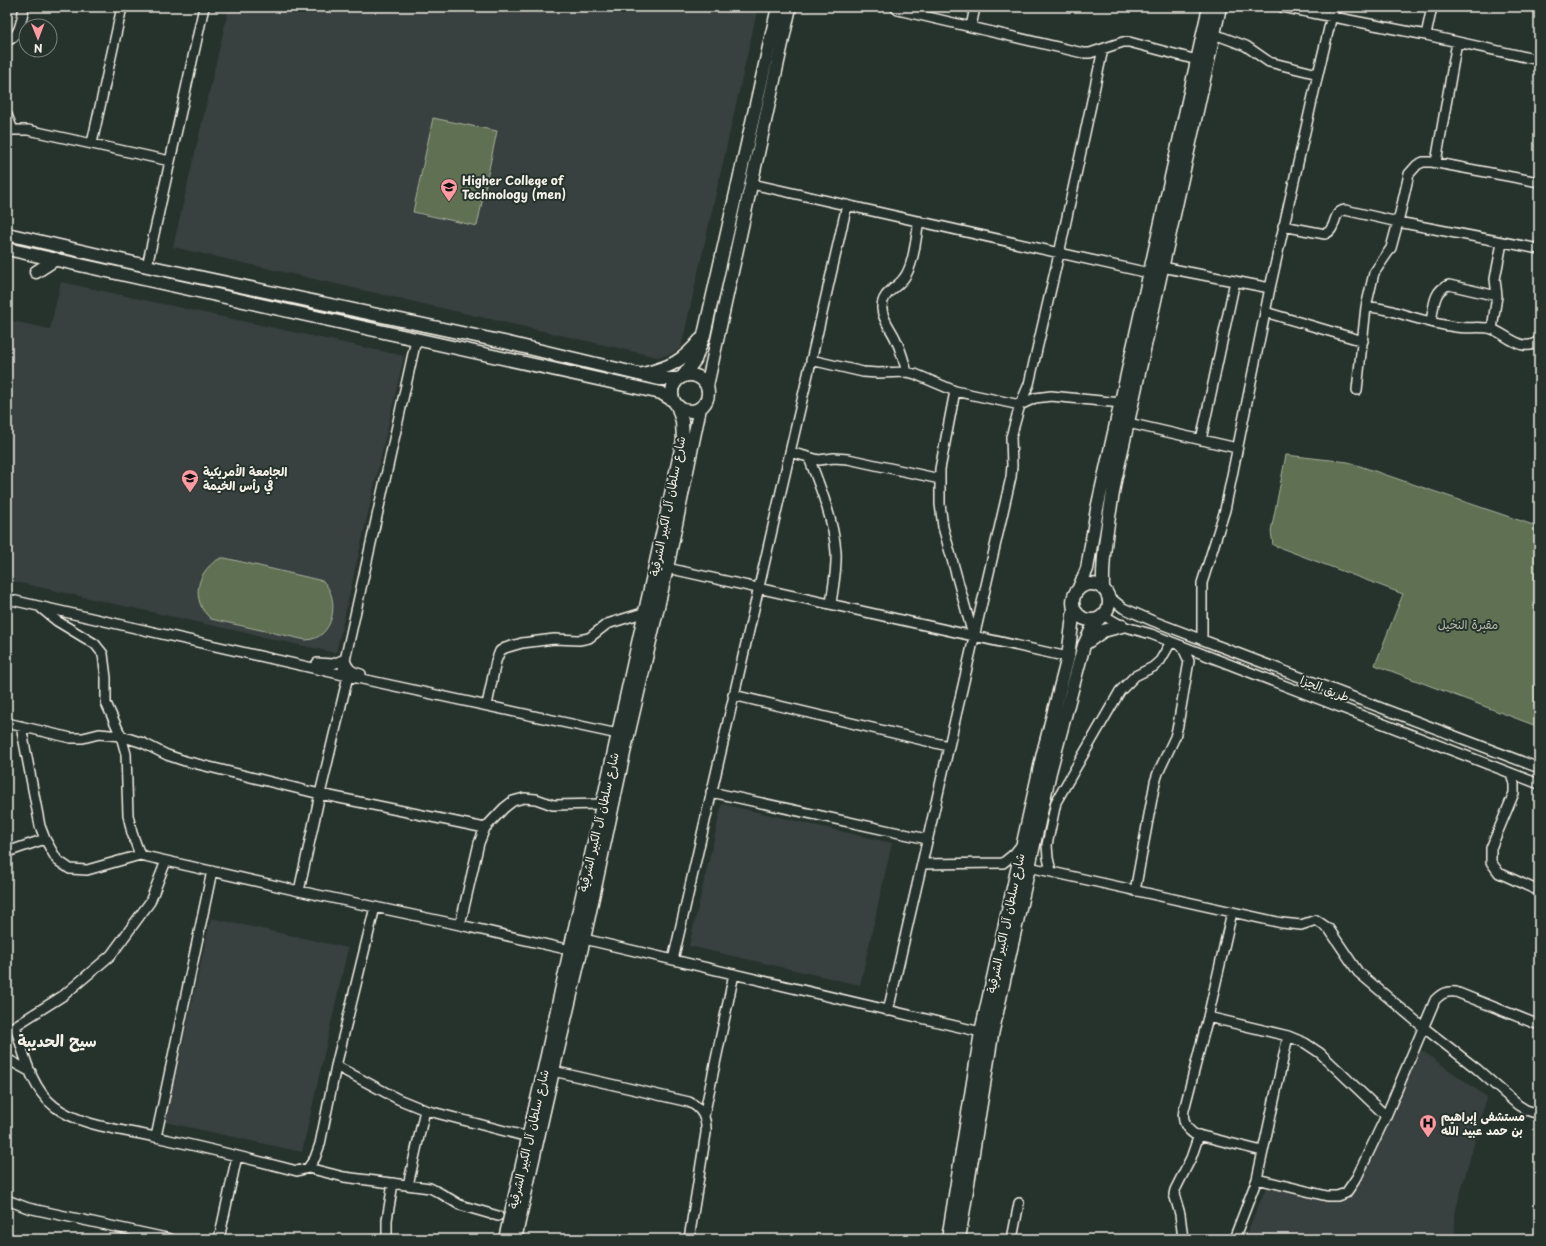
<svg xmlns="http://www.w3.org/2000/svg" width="1546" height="1246" font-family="'Playpen Sans','Playpen Sans Arabic',sans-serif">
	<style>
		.built { fill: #39403f }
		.green { fill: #5f7052; stroke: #aab09d }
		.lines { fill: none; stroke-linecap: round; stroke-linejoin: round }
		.minor-casing { stroke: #f4f1e8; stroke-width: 12 }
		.major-casing { stroke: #f4f1e8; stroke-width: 15 }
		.minor { stroke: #26332d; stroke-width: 9 }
		.major { stroke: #26332d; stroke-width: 12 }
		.labels { text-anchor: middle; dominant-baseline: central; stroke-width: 4; stroke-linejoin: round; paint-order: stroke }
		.poi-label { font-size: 12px; font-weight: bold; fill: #f4f1e8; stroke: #26332d; text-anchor: start }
		.street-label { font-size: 12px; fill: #f4f1e8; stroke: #26332d }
		.park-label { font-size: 12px; fill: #b8bdac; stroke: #26332d }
		.district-label { font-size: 16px; font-weight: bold; fill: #f4f1e8; stroke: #26332d }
	</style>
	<rect width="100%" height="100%" fill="#26332d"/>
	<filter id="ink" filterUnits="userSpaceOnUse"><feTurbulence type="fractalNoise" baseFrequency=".025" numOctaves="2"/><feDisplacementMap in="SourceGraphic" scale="8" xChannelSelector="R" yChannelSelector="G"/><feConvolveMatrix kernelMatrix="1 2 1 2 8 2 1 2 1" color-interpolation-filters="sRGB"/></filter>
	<g filter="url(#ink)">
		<path class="built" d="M229,7H758L681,348L669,355L657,357L173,247Z
			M61,282L404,356L336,653L7,580V320L50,329Z
			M722,804L892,843L860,985L689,946Z
			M211,918L348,948L302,1152L165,1122Z
			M1421,1050L1487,1097L1454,1216L1455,1239H1244L1266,1188L1313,1198H1346L1362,1179Z"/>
		<path class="green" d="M433,118L497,131L477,226L413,212Z
			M1286,455L1348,462L1539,527V727L1375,665L1403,594L1273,545L1271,531Z
			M221,558H225L323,581C341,599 334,639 306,640L211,619C189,600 197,569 221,558Z"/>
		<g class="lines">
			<g class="minor-casing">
				<path id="minor" d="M895,7L898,10L1083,53H1090L1123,42H1129L1197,60
					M1282,7L1426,35L1539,60
					M971,27L975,7
					M1214,34L1246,46L1269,62L1318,74
					M1426,35L1432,7
					M7,41C21,35 21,21 24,7
					M7,115L13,130
					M7,131L13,130H28L170,161
					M92,143L122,7
					M1436,162L1457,42
					M752,184L1149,273
					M1283,226L1325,234C1338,229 1331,212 1345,210L1398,222L1539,249
					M147,266L204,7
					M1162,267L1270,288
					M1366,307C1381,307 1392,311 1405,315C1422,320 1439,325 1456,327C1467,329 1483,326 1492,329C1506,334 1524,355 1539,340
					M1265,312L1363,341
					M1431,322C1434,307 1433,290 1449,285L1497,296
					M1492,329L1497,296L1495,279L1502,243
					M811,360L863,372L878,373L907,372L915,374L955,391L1020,405L1035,398L1051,396L1121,403
					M907,372C904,362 901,350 896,340C892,330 883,321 882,309C881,293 896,289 904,278C914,265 916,237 919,221
					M1357,390L1366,307L1374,273L1391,248L1398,222L1409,174L1417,165L1423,162H1432L1539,182
					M955,391L940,469V504L943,527L973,635
					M1128,423L1237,448
					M1201,440L1235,281
					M790,452L819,460L834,458L848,459L940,479
					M809,458C820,486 834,522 836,552C837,570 833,587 831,604
					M667,568L1068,657
					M1108,596L1123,608L1153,621L1539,768
					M7,599L348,676L618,734
					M41,608L57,621L95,644L103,654L106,678V703L121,736L126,754L128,815L132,833L140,855
					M1103,615L1122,626L1151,634L1539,784
					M1202,640V583L1225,510L1270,288L1318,74L1334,7
					M317,663L333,664L345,659C347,669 352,672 361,674
					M342,674L416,340
					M733,695L948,746
					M487,705L496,661L500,651L505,648L522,643L554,639L579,640L589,638L607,624L646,612
					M7,723L71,738H83L99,734L121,736L143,743L167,755L185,761L320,794L485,828
					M21,726L40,826L45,839L57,860L70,869L87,870L140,855L299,891L460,925L570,950
					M1511,773L1514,784V793L1491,848V862L1499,873L1539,891
					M711,792L927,839
					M7,852L45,839
					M922,864L1003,863L1014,854L1022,844
					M1029,867L1282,923L1301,925L1316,920L1329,929L1358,972L1423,1027L1477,1069L1518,1105L1526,1110L1539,1114
					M1051,871L1048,858L1047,845L1056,802L1120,691L1135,676L1153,667L1160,661L1171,642
					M299,891L320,794L348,676
					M1135,891L1155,782L1158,773L1175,737L1178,725L1189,661L1182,646
					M1232,912L1208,1017L1184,1110C1182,1120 1185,1128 1194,1134L1262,1151
					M460,925L479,843L485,828L504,808L513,801L524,798L536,799L553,805L602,804
					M584,939L981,1032
					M673,960L847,205
					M888,1011L1011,477L1012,466L1011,437L1020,405L1029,384L1059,254L1103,49
					M1208,1017L1288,1036L1305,1043L1320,1053L1386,1116
					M15,1026C24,1053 30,1087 54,1106C79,1126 124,1130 155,1137C203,1147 250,1159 297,1171L308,1168L344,1177L430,1188L440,1193L460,1205L498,1216
					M7,1029L15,1026L64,995L111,955L150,902L166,861
					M7,1059L31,1072
					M336,1066L398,1099L425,1110L528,1137
					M553,1071L689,1102C702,1108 707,1118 706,1133L689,1239
					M704,1116L734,974
					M156,1137L212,871
					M308,1168L315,1158L320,1144L336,1066L375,907
					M1257,1179L1327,1196H1337L1346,1193L1357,1177L1386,1116L1435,1000C1442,993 1446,991 1456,992L1539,1025
					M408,1185L425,1110
					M7,1200L28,1208L171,1239
					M219,1239L237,1156
					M387,1239V1220L393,1183
					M1012,1239L1019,1203
					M1183,1239L1180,1214L1174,1194L1175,1190L1191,1158L1199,1135
					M1234,1239L1257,1179L1288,1036"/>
			</g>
			<g class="major-casing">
				<path id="major" d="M7,234L147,266L504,342L659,379H678
					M7,249L661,393L674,401
					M36,272L56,259
					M643,374C670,367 682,362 700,340
					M672 393a18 18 0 1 1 36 0a18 18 0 1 1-36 0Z
					M683,376L695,360L704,335L778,7
					M707,386L790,7
					M1073 602a18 18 0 1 1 36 0a18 18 0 1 1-36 0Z
					M1103,589C1102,552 1109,517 1115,481L1220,7
					M1078,590L1087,569L1097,509L1209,7
					M1086,643L1103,631L1122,626
					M505,1239L544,1069L570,950L683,440L682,421L677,405
					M515,1239L553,1071L584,939L624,753L667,568L700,408
					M948,1239L981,1032L1043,753L1068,657L1074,608
					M959,1239L992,1035L1050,772L1084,645L1094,624L1103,615"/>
			</g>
			<use href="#minor" class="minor"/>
			<use href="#major" class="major"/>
		</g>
	</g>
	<defs>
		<g id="university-pin" transform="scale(0.9)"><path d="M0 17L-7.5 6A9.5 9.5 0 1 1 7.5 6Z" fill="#ff9aa2" stroke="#26332d"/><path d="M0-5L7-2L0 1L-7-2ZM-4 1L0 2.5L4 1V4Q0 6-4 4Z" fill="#111"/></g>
		<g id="hospital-pin" transform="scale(0.9)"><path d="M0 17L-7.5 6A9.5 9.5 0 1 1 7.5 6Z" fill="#ff9aa2" stroke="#26332d"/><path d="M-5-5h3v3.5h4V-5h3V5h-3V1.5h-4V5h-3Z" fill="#111"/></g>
	</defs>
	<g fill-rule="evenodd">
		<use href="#university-pin" x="449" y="187"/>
		<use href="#university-pin" x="190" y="478"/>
		<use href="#hospital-pin" x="1428" y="1123"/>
	</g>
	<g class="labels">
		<g class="poi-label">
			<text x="462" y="180">Higher College of<tspan x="462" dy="14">Technology (men)</tspan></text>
			<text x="203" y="471">الجامعة الأمريكية<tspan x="203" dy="14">في رأس الخيمة</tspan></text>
			<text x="1441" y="1116">مستشفى إبراهيم<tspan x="1441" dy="14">بن حمد عبيد الله</tspan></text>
		</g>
		<g class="street-label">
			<text transform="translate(667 506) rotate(-79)">شارع سلطان آل الكبير الشرقية</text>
			<text transform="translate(1325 688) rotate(21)">طريق الجزا</text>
			<text transform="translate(598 822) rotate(-77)">شارع سلطان آل الكبير الشرقية</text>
			<text transform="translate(1005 923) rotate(-78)">شارع سلطان آل الكبير الشرقية</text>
			<text transform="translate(528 1139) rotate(-77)">شارع سلطان آل الكبير الشرقية</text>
		</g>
		<g class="park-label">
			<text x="1468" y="624">مقبرة النخيل</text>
		</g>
		<g class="district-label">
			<text x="57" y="1040">سيح الحديبة</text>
		</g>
	</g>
	<rect width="1546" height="1246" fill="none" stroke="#26332d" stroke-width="24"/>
	<rect x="12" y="12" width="1522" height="1222" fill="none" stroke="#f4f1e8" stroke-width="1.5" filter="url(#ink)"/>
	<g transform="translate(38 38) rotate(179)"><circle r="19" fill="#26332d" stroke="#787f78"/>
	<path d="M0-3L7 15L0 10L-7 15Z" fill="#ff9aa2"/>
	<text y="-6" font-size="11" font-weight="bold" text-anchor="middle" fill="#f4f1e8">N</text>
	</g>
</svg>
